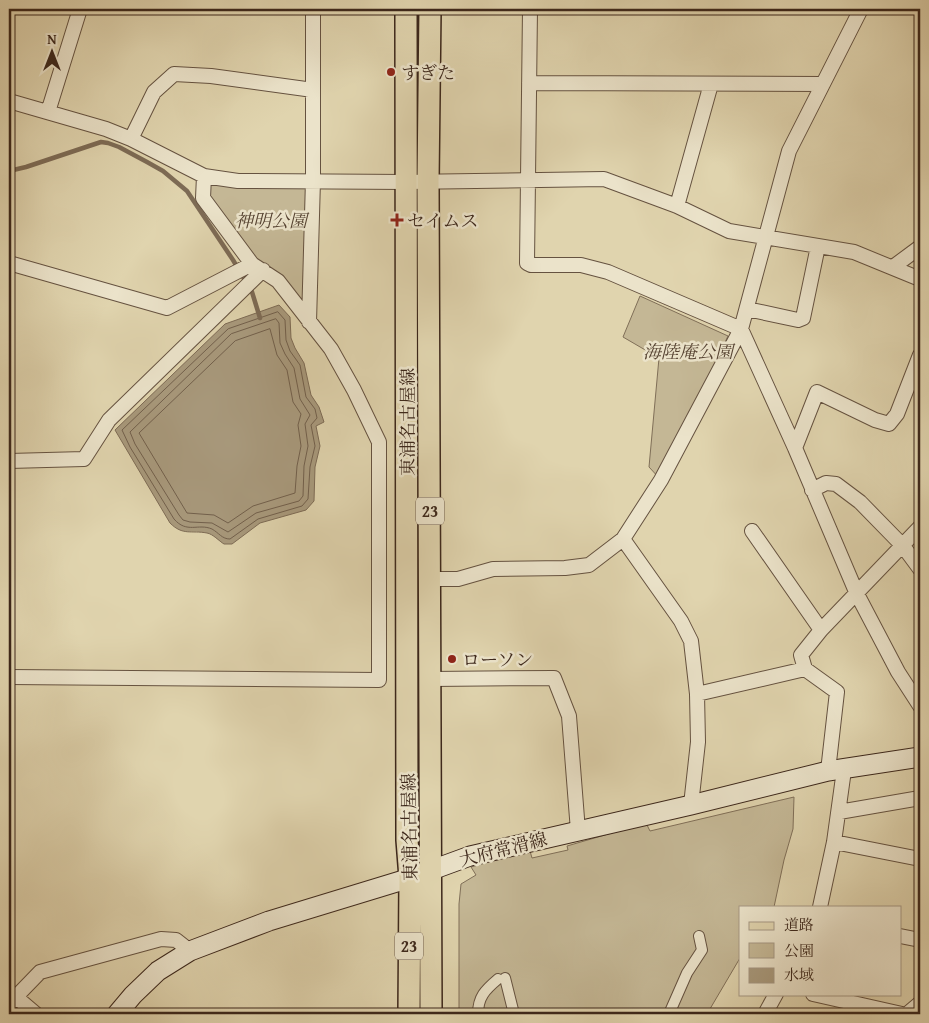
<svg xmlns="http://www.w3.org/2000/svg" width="929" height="1023" font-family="'Gentium Book Plus','Noto Serif JP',serif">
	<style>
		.green { fill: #c4b795; stroke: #806f58 }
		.water { fill: #a8997c; stroke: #7d6b55 }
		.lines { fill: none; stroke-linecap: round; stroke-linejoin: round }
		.shore { stroke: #72604c; stroke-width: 1 }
		.stream { stroke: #7d6b55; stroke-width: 4.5 }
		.pedestrian-casing { stroke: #655240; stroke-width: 12 }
		.minor-casing { stroke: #655240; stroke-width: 16 }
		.secondary-casing { stroke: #3c271b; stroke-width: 21 }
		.primary-casing { stroke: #3c271b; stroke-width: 24 }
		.pedestrian { stroke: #ebe3ca; stroke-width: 10 }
		.minor { stroke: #ebe3ca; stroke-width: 14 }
		.secondary { stroke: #ebe3ca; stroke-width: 19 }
		.primary { stroke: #e0d4ae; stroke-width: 21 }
		.poi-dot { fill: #8f2418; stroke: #ebe3ca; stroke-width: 2 }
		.labels { text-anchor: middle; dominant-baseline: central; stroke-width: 5; stroke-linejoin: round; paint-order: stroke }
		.shield { fill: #ebe3ca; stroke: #705f50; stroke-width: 1 }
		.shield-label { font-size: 16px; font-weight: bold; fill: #3c271b }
		.poi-label { font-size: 18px; fill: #3c271b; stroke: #ebe3ca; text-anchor: start }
		.park-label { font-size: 18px; font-style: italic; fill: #574433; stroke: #ebe3ca }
		.street-label { font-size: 18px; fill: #3c271b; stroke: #ebe3ca }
	</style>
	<rect width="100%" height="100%" fill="#e0d4ae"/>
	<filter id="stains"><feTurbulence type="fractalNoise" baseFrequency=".004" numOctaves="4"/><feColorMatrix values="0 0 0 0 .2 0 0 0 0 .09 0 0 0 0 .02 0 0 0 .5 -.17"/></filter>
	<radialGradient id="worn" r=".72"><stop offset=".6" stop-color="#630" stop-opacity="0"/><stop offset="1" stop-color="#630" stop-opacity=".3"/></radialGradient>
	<path class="green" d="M204,176L313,180L309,322L263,270L203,198Z
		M640,296L728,336L661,480L649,467L659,358L623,337Z
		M794,797L793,829L784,860L774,907H740V958L707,1014H459V904L461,884L476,875L471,867L530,851L532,858L568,850L567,846L646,823L650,831Z"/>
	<path class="water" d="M279,305L290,317L291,338L295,348L304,363L311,395L319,407L324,422L316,426L320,446L315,467L314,501L306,510L260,523L232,544H224C219,541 213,534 207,533C191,530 183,536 170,523L115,430L225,324Z"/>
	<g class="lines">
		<path class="shore" d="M278,312L285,320L286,340L290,351L300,365L306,397L315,409L317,418L311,425L315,446L310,467L308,499L302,506L258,519L230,539C222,539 219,533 212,529C198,523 187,534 174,519L130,447L122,430L228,329Z
			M276,319L279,323L280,343L285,354L294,368L300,399L310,415L305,424L308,446L304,466L303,496L299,501L256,513L228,532L212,523L190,522L183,520L179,515L135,444L130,432L231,334Z
			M270,329L277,355L287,370L293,402L301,414L298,425L301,446L297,466L295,493L253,506L228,523L214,515L187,513L139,433L235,341Z"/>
		<path class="stream" d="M9,171L26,167L101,142L108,143L119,147L147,162L163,171L187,191L233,260L252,292L260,318"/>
		<g class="pedestrian-casing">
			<path id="pedestrian" d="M505,978L514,1014
				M478,1014C478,997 485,990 498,979
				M669,1014L687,973L702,950L699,936"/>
		</g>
		<g class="minor-casing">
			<path id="minor" d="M530,9L527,263L531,265H581L608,272L741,329L795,448L857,594L898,672L920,706
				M529,83L823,84
				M9,101L106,129L131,139L204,176L238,181L406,182L604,179L677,206L729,231L854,252L920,279
				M48,112L80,9
				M131,139L154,92L174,74L211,76L313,90
				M677,206L711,84
				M9,263L167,308L252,264
				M893,267L920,247
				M747,309L798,320L803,318L818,246
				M309,322L313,180V9
				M795,448L817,392L875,420L889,424L897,414L920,355
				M9,461L84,459L109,420L263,270
				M812,490L826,483L836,484L860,502L903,546L920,569
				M752,531L821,630
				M623,539L681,621L691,641L697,694L698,742L691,805
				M431,579H458L493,569L565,568L589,565L623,539L661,480L741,329L789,151L861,9
				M805,669L801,655L821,630L920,527
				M9,677L379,680V442L354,390L331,349L278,281L252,264L203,198L204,176
				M431,679L554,678L569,716L578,831
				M697,694L805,669L837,692L828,771
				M839,812L920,798
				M834,842L920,859
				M820,907L834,842L844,770
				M900,936L920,940
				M9,994L16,997L36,1014
				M813,994L902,1014
				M9,1004L40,972L161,939L176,940L190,951
				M765,1014L776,994
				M907,1014L920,1003"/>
		</g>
		<g class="secondary-casing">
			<path id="secondary" d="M117,1014L133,995L158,971L190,951L269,921L410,878L470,856L691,805L828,771L920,757"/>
		</g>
		<g class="primary-casing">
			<path id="primary" d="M406,9L407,840L410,878L409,1014
				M430,9L428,181L431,1014"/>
		</g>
		<use href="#pedestrian" class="pedestrian"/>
		<use href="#minor" class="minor"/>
		<use href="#secondary" class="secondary"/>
		<use href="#primary" class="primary"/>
	</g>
	<g class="poi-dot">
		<circle cx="391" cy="72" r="5"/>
		<path d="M394.5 212.5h5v5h5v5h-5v5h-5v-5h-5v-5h5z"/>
		<circle cx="452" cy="659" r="5"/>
	</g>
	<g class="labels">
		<g class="shield">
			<rect x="416" y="497.5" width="28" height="27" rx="4"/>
			<rect x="395" y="932.5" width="28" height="27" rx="4"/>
		</g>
		<g class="shield-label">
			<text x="430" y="511">23</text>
			<text x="409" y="946">23</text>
		</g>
		<g class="poi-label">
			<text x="401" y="72">すぎた</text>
			<text x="407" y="220">セイムス</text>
			<text x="462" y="659">ローソン</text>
		</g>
		<g class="park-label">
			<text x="271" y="220">神明公園</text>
			<text x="688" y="351">海陸庵公園</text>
		</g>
		<g class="street-label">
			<text transform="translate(407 422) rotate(-90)">東浦名古屋線</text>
			<text transform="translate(409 827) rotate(-91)">東浦名古屋線</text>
			<text transform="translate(503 849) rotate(-14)">大府常滑線</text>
		</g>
	</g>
	<rect width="929" height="1023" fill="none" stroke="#e0d4ae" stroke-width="30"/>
	<rect x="10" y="10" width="909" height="1003" fill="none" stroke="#3c271b" stroke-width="2.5"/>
	<rect x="15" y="15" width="899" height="993" fill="none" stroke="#3c271b"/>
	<rect x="739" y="906" width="162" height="90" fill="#ebe3ca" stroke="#a59884"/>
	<rect x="749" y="922" width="25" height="8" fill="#e0d4ae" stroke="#a59884"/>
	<text x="784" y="930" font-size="15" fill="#3c271b">道路</text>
	<rect x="749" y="943" width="25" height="15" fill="#c4b795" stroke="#a59884"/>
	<text x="784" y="956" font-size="15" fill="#3c271b">公園</text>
	<rect x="749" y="968" width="25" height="15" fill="#a8997c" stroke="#a59884"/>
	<text x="784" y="980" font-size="15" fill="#3c271b">水域</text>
	<g transform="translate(52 52)" stroke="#ebe3ca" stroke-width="4" paint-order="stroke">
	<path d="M0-4L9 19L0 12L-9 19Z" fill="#3c271b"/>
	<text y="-8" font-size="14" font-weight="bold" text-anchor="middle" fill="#3c271b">N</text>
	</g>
	<rect width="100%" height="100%" filter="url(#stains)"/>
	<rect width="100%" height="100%" fill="url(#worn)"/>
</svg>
